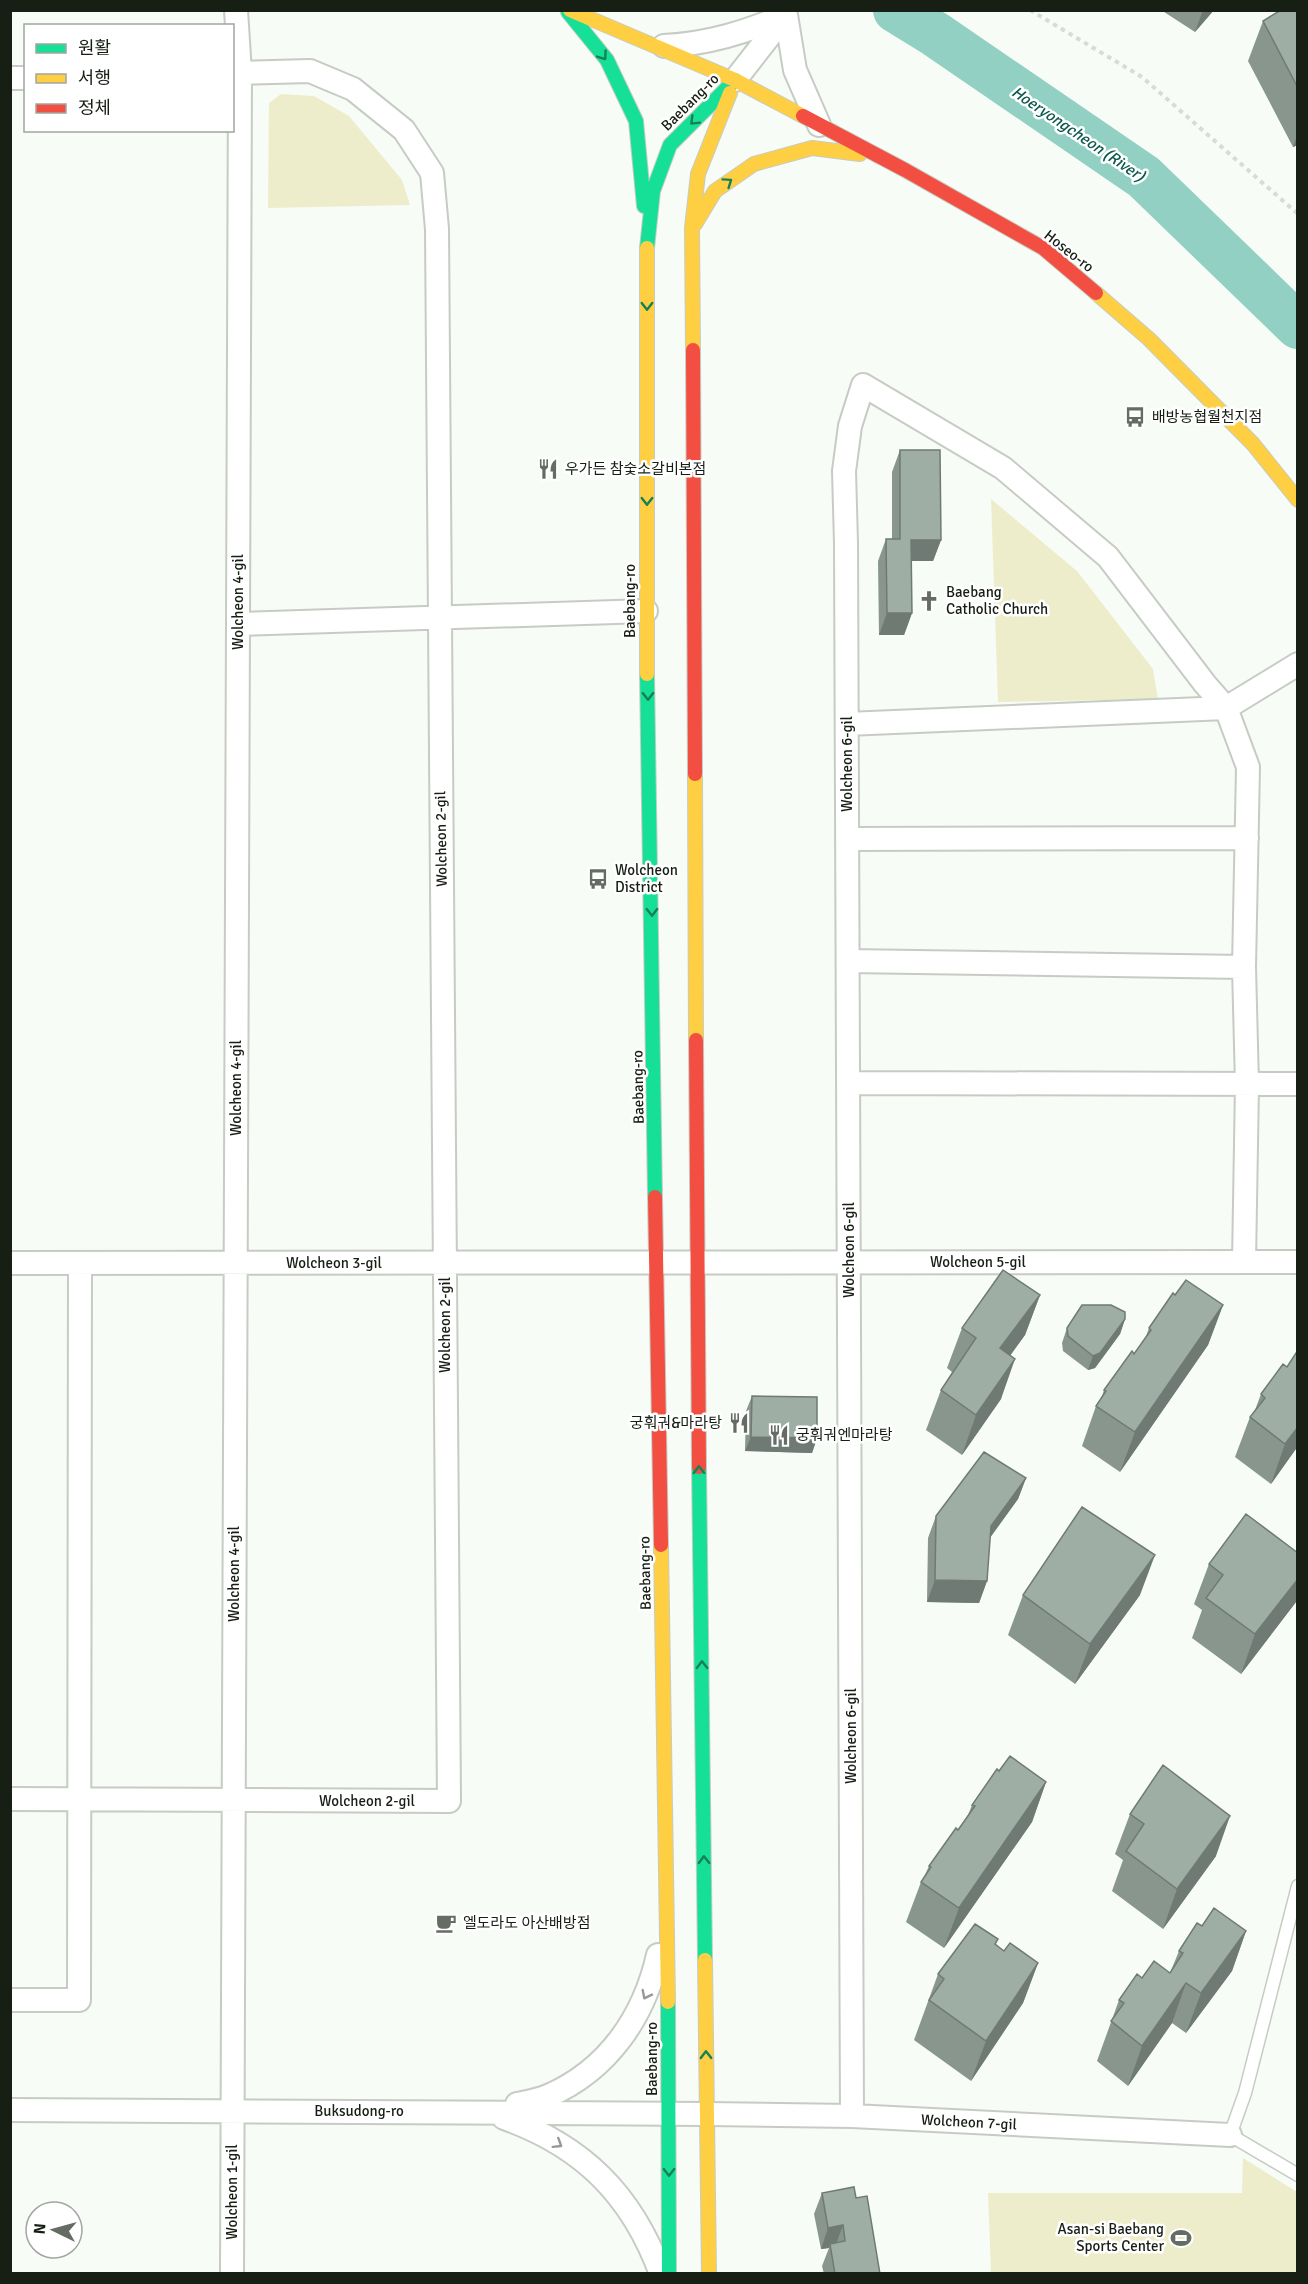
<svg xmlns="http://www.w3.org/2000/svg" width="1308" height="2284" font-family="Signika,'Noto Sans KR',sans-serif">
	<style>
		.green { fill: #eeedcb }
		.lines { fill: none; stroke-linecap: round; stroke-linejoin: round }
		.river { stroke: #91d0c2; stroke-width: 46 }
		.lane-casing { stroke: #c6ccc4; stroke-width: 15 }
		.street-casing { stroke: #c6ccc4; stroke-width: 26 }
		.fast-casing { stroke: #c6ccc4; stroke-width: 16 }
		.slow-casing { stroke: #c6ccc4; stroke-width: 16 }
		.jam-casing { stroke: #c6ccc4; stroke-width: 16 }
		.path { stroke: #d9dbd9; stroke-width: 4; stroke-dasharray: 4.5 4.5; stroke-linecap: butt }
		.lane { stroke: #fefffe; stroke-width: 12 }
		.street { stroke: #fefffe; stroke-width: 22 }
		.fast { stroke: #16e098; stroke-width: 14 }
		.slow { stroke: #ffcf43; stroke-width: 14 }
		.jam { stroke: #f24e42; stroke-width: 14 }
		.wall { fill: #88968e }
		.shaded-wall { fill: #6f7a74 }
		.building { fill: #9eaea5; stroke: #6f7a74; stroke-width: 1.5 }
		.oneway { stroke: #168056 }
		.oneway2 { stroke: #969a95 }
		.labels { text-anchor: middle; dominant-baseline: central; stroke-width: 5; stroke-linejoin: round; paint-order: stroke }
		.street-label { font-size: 15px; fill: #171f15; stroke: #fff }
		.poi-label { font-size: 15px; fill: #171f15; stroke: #fff; text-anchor: start }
		.water-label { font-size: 16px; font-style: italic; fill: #0d594d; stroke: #fff }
	</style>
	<rect width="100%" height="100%" fill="#f7fcf6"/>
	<path class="green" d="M281,94L314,96L349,116L402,180L410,205L268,208L269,103Z
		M991,499L1077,571L1153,669L1158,699L998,702Z
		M1243,2158L1297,2192V2273H991L988,2193H1242Z"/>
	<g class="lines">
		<path class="river" d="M896,10L935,34L1144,177L1298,326"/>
		<g class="lane-casing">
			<path id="lane" d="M1298,1886L1245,2093L1230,2135L1298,2175"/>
		</g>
		<g class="street-casing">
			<path id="street" d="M664,46C708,44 746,32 786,15L795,70L819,125
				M10,78H26
				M735,80L785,16
				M238,624L646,611
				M847,724L1226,708L1298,664
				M847,839L1247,838
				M848,961L1244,967
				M848,1083L1298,1084
				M10,1263L1298,1262
				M10,1799L449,1801L437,229L432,173L404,130L353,89L310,71L232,73
				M10,2000H79L80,1263
				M517,2104C527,2102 539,2100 548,2096C608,2070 644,2017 658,1955
				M10,2110L707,2114L852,2116L1230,2135
				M852,2116L846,543L844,471L850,426L863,385L1003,468L1108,557L1205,684L1226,708L1248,767L1244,967L1247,1085L1244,1262
				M504,2118C583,2146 632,2195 661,2274
				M232,2274L240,73L236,10"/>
		</g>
		<g class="fast-casing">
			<path id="fast" d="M568,12L607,60L636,121L644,206
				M647,248L653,191L670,145L735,80
				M647,674L655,1197
				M699,1467L705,1960
				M668,2002L669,2274"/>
		</g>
		<g class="slow-casing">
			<path id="slow" d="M570,10L735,80L803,116
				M695,224L715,191L754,164L812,148L860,154
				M647,248V674
				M1096,293L1149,339L1253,444L1298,500
				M693,350L692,228L698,174L730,93
				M695,774L696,1040
				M661,1545L668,2002
				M705,1960L709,2274"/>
		</g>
		<g class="jam-casing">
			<path id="jam" d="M803,116L905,170L1043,248L1096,293
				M693,350L695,774
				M696,1040L699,1467
				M655,1197L661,1545"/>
		</g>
		<path class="path" d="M1030,10L1142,77L1298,214"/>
		<use href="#lane" class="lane"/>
		<use href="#street" class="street"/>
		<use href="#fast" class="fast"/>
		<use href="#slow" class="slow"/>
		<use href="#jam" class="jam"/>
	</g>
	<path class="wall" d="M1161,10H1214L1195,32Z
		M1298,10V145L1293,147L1248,61L1263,21Z
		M900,450L941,540L933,561H912V613L904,635H879L878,561L886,539H892V472Z
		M1040,1295L1025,1335L1010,1356L1001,1399L962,1455L926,1430L941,1390L952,1372L947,1368L962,1328Z
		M1175,1295L1223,1305L1208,1345L1120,1472L1082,1446L1096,1406L1101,1399L1104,1390L1134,1354L1145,1339L1149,1328Z
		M1125,1319L1120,1334L1095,1368L1088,1370L1063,1351L1062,1343L1067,1328Z
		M1298,1350V1446L1271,1484L1235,1457L1250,1417L1255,1410L1261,1394L1287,1367Z
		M752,1396L817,1438L812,1453L745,1451L746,1411Z
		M1026,1478L1018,1499L990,1538L987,1581L979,1603L927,1602L928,1538L936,1516Z
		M1209,1564L1296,1602L1241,1674L1192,1638L1202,1610L1194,1604Z
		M1023,1595H1140L1075,1684L1008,1635Z
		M999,1771L1046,1782L1032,1822L944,1948L906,1922L921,1882L925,1875L929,1866L958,1830L968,1815L972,1805Z
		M1130,1814L1216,1856L1163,1929L1112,1891L1123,1860L1115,1854Z
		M1202,1926L1246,1931L1232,1971L1186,2033L1172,2023L1128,2086L1097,2061L1119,2000L1142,1978L1170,1973L1179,1951Z
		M996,1945L1004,1951L1038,1963L1023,2003L971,2081L914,2040L938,1974Z
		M822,2193L856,2198L880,2274H824L822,2266L829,2248L821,2249L814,2214Z"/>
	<path class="shaded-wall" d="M1203,10H1214L1195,32Z
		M1298,134V145L1293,147Z
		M911,540H941L933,561H904Z
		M887,613H912L904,635H879Z
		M1040,1295L1025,1335L986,1388L1000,1348Z
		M1223,1305L1208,1345L1120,1472L1135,1432Z
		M1125,1319L1120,1334L1095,1368L1088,1370L1093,1356Z
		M1015,1359L1001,1399L962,1455L976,1415Z
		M1298,1427V1446L1271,1484L1285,1444Z
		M751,1437L817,1438L812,1453L745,1451Z
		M1026,1478L1018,1499L983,1547L991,1526Z
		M1155,1555L1140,1595L1075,1684L1090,1644Z
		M1298,1579V1597L1296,1602L1241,1674L1255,1634Z
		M935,1580L987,1581L979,1603L927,1602Z
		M1046,1782L1032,1822L944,1948L959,1908Z
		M1230,1816L1216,1856L1163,1929L1177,1889Z
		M1246,1931L1232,1971L1186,2033L1201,1993Z
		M1038,1963L1023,2003L971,2081L986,2041Z
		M1186,1983L1172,2023L1128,2086L1142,2046Z
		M843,2225L835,2247L830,2244L829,2248L821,2249L828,2228Z"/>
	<path class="building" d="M1281,10H1298V88L1263,21Z
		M900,450H940L941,540H911L912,613H887L886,539H900Z
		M1003,1270L1040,1295L1000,1348L1015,1359L976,1415L941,1390L976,1338L962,1328Z
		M1186,1280L1223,1305L1135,1432L1096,1406L1106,1391L1104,1390L1132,1351L1134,1354L1151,1330L1149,1328L1173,1293L1175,1295Z
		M1082,1305H1111L1125,1312V1319L1100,1353L1093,1356L1068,1336L1067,1328Z
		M1298,1350V1427L1285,1444L1250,1417L1265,1398L1261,1394L1283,1364L1287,1367Z
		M752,1396L817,1397V1438L751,1437Z
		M984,1452L1026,1478L991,1526L987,1581L935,1580L936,1516Z
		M1082,1507L1155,1555L1090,1644L1023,1595Z
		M1246,1514L1298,1553V1579L1255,1634L1206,1598L1223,1575L1209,1564Z
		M1010,1756L1046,1782L959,1908L921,1882L931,1867L929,1866L956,1828L958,1830L975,1806L972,1805L997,1769L999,1771Z
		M1163,1765L1230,1816L1177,1889L1126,1851L1144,1824L1130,1814Z
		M1214,1908L1246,1931L1201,1993L1186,1983L1142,2046L1111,2021L1124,2003L1119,2000L1137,1974L1142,1978L1154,1961L1170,1973L1183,1953L1179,1951L1197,1923L1202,1926Z
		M975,1924L998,1939L995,1944L1004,1951L1010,1943L1038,1963L986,2041L929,2000L944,1979L938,1974Z
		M854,2187L856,2198L867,2196L880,2274H835L830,2244L845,2241L843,2225L828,2228L822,2193Z"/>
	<defs><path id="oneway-chevron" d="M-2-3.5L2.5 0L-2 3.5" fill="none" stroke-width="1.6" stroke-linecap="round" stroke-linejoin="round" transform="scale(1.5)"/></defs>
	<g class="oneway">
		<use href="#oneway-chevron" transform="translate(603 56) rotate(55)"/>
		<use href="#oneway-chevron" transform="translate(694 121) rotate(135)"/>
		<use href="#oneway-chevron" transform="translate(728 182) rotate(-35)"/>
		<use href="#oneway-chevron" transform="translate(647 306) rotate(90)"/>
		<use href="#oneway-chevron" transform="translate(647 501) rotate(90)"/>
		<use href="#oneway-chevron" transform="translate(648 696) rotate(89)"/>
		<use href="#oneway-chevron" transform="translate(652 912) rotate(89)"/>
		<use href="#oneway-chevron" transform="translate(699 1470) rotate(-91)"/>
		<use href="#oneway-chevron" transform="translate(702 1665) rotate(-91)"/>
		<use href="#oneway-chevron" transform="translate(704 1860) rotate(-91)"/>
		<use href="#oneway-chevron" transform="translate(706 2055) rotate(-91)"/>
		<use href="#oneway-chevron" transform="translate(669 2172) rotate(90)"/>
	</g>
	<g class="oneway2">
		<use href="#oneway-chevron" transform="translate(646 1995) rotate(117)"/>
		<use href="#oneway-chevron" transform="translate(558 2144) rotate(32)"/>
	</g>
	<defs>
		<g id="bus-bare" transform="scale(1.62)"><path d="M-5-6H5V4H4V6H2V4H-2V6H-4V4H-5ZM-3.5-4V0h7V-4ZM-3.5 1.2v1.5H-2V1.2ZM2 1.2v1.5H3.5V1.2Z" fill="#656c64" stroke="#fff" stroke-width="2.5" paint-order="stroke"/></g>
		<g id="restaurant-bare" transform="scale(1.62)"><path d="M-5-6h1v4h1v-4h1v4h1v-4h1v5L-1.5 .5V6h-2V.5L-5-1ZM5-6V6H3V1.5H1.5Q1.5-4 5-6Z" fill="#656c64" stroke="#fff" stroke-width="2.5" paint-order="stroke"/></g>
		<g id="church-bare" transform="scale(1.62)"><path d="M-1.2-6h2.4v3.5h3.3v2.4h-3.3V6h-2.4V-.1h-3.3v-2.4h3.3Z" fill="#656c64" stroke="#fff" stroke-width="2.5" paint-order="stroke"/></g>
		<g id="cafe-bare" transform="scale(1.62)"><path d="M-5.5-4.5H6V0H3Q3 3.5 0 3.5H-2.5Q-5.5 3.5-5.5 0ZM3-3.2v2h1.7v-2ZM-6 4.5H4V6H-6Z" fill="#656c64" stroke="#fff" stroke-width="2.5" paint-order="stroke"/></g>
		<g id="stadium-bare" transform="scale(1.62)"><path d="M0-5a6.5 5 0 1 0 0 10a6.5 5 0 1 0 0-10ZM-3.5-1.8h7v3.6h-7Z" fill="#656c64" stroke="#fff" stroke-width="2.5" paint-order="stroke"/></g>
	</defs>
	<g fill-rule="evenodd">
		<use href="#bus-bare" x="1135" y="417"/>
		<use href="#restaurant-bare" x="548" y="469"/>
		<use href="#church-bare" x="929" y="601"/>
		<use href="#bus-bare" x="598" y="879"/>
		<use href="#restaurant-bare" x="739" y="1423"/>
		<use href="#restaurant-bare" x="779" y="1435"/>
		<use href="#cafe-bare" x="446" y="1923"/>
		<use href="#stadium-bare" x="1181" y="2238"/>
	</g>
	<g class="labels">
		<g class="street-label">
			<text transform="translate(690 102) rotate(-45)">Baebang-ro</text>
			<text transform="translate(1069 251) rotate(38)">Hoseo-ro</text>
			<text transform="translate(630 601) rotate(-90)">Baebang-ro</text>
			<text transform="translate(238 602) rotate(-90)">Wolcheon 4-gil</text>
			<text transform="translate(847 764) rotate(-90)">Wolcheon 6-gil</text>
			<text transform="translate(441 839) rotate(-91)">Wolcheon 2-gil</text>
			<text transform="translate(638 1087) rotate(-91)">Baebang-ro</text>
			<text transform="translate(236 1088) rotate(-90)">Wolcheon 4-gil</text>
			<text transform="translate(849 1250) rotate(-90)">Wolcheon 6-gil</text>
			<text x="978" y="1262">Wolcheon 5-gil</text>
			<text x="334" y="1263">Wolcheon 3-gil</text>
			<text transform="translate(445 1325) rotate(-90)">Wolcheon 2-gil</text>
			<text transform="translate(645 1573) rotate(-91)">Baebang-ro</text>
			<text transform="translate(234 1574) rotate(-90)">Wolcheon 4-gil</text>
			<text transform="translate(851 1736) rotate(-90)">Wolcheon 6-gil</text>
			<text x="367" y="1801">Wolcheon 2-gil</text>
			<text transform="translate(652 2059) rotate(-90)">Baebang-ro</text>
			<text x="359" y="2111">Buksudong-ro</text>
			<text transform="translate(969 2122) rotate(3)">Wolcheon 7-gil</text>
			<text transform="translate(232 2192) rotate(-90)">Wolcheon 1-gil</text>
		</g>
		<g class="poi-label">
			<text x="1152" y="417">배방농협월천지점</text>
			<text x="565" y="469">우가든 참숯소갈비본점</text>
			<text x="946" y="592">Baebang<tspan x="946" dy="17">Catholic Church</tspan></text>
			<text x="615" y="870">Wolcheon<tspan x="615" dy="17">District</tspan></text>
			<text x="722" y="1423" text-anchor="end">궁훠궈&amp;마라탕</text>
			<text x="796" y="1435">궁훠궈엔마라탕</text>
			<text x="463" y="1923">엘도라도 아산배방점</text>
			<text x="1164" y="2229" text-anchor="end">Asan-si Baebang<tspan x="1164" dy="17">Sports Center</tspan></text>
		</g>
		<g class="water-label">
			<text transform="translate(1078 134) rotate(34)">Hoeryongcheon (River)</text>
		</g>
	</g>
	<rect width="1308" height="2284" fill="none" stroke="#171f15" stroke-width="24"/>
	<rect x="24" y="24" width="210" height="108" fill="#ffffff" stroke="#a2a5a1" stroke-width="1.5"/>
	<rect x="36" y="44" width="30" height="9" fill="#16e098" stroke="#a2a5a1" stroke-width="1.5"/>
	<text x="78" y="54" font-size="18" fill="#171f15">원활</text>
	<rect x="36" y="74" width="30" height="9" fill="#ffcf43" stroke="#a2a5a1" stroke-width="1.5"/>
	<text x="78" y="84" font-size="18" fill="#171f15">서행</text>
	<rect x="36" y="104" width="30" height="9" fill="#f24e42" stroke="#a2a5a1" stroke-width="1.5"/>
	<text x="78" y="114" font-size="18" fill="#171f15">정체</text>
	<g transform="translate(54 2230) rotate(275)"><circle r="28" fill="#ffffff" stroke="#a2a5a1" stroke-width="1.5"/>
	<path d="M0-4.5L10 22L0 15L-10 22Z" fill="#656c64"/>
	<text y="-9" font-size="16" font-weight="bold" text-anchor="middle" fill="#171f15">N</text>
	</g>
</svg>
